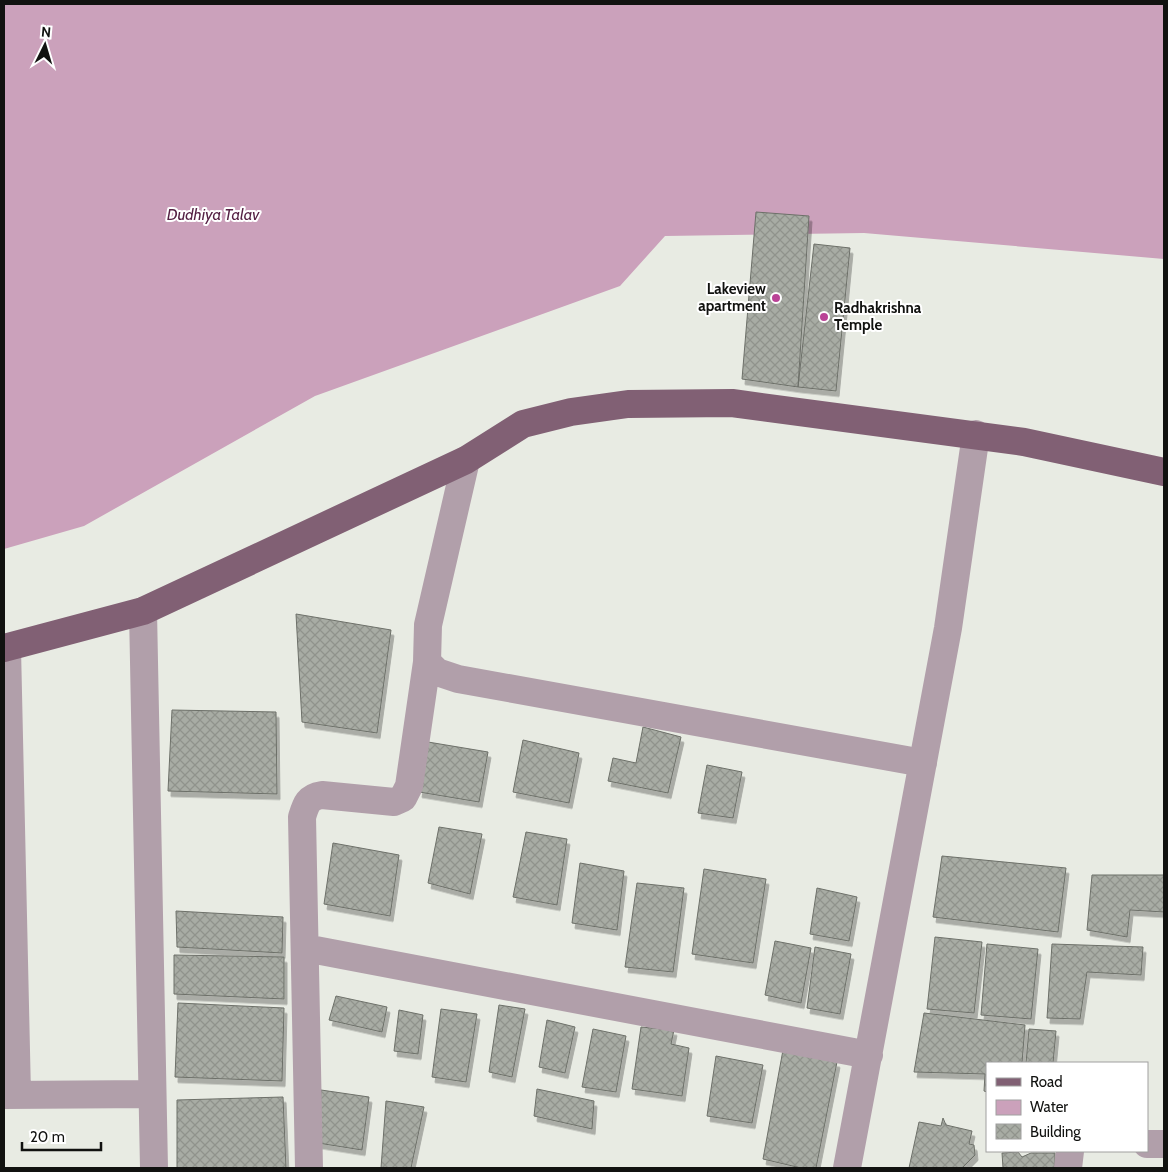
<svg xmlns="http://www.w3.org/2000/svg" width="1168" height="1172" font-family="Cabin,sans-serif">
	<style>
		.water { fill: #cba1bb }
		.building { fill: url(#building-cross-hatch); stroke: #6d7069; filter: url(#shadow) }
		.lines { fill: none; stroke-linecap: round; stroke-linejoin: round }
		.minor { stroke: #b19faa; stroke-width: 28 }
		.major { stroke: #816074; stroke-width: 28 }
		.poi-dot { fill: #ba4296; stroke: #fff; stroke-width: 2 }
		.labels { text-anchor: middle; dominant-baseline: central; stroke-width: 4; stroke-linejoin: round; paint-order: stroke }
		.poi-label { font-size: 15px; font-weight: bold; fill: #111210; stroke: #fff; text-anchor: end }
		.water-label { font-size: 16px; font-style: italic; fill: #552144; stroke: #fff }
	</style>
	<defs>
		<pattern id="building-cross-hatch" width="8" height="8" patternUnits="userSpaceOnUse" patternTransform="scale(1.25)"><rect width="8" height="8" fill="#a8aca4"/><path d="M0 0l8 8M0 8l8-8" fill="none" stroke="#90938c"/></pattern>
		<filter id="shadow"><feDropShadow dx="3" dy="5.5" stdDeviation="0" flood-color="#0004"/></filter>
	</defs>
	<rect width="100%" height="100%" fill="#e8ebe3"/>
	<path class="water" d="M4,4H1164V259L864,233L665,236L620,286L315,396L84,526L4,549Z"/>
	<path class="building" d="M756,212L809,216L798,387L742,379Z
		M814,244L850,248L836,391L798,387Z
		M296,614L391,630L377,733L302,722Z
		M172,710L276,712L277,794L168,791Z
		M643,727L681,737L668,793L608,781L613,758L636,763Z
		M523,740L579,753L569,803L513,792Z
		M428,742L488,752L479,802L419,792Z
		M707,765L742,772L733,818L698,813Z
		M439,827L482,834L470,894L428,883Z
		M526,832L567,839L557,905L513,897Z
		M333,843L399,855L390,916L324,904Z
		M942,856L1066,868L1058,932L933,917Z
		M580,863L624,871L617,930L572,923Z
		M704,869L766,879L753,963L692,954Z
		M1092,875H1164V912L1130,910L1127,937L1087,930Z
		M637,883L684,888L673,972L625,967Z
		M817,888L857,897L849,941L810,934Z
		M176,911L283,917L282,953L177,947Z
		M935,937L982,942L974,1013L927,1009Z
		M775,941L811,948L801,1003L765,995Z
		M987,944L1038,949L1031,1019L981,1015Z
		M1052,944L1143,947L1141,975L1087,972L1080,1019L1047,1018Z
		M815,947L851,954L840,1014L807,1008Z
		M174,955L284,957V999L174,994Z
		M336,996L387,1007L382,1032L329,1020Z
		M178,1003L284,1008L282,1081L175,1077Z
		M499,1005L525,1009L512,1077L489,1072Z
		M441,1009L477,1014L466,1082L432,1077Z
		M399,1010L423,1015L418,1054L394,1051Z
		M924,1013L1025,1025L1022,1063H987V1092L984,1091L985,1074L914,1072Z
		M547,1020L575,1027L565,1073L539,1067Z
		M641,1027L674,1030L671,1044L689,1048L682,1096L632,1089Z
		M593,1029L626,1036L616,1092L582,1087Z
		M1029,1029L1056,1031L1053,1063H1026Z
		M783,1050L837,1062L816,1168H801L763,1159Z
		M716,1056L763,1065L752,1123L707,1116Z
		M537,1089L594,1101L592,1129L534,1116Z
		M321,1090L369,1097L362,1150L318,1143Z
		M283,1097L286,1168H177V1100Z
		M386,1101L424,1107L411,1168H381Z
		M943,1118L946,1125L972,1131L969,1144L974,1145L975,1155L962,1168H909L919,1122L941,1126Z
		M1018,1152L1022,1157L1031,1153H1055V1168H1003L1002,1153Z"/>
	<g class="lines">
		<path class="minor" d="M466,460L428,625L427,662L437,672L458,679L923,763
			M143,611L154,1168
			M7,648L17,1095
			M305,948L869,1055
			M4,1095L152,1094
			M1147,1144H1164
			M309,1168L302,817C306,804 308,797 322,795L394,802L403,798L409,786L427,662
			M847,1168L948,628L976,434
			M1068,1168L1070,1151"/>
		<path class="major" d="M4,648L143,611L466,460L523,424L571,412L628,404L732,403L1024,442L1164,472"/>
	</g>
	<g class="poi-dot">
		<circle cx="776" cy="298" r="5"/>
		<circle cx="824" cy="317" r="5"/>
	</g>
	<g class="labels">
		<g class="poi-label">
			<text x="766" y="289">Lakeview<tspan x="766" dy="17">apartment</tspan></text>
			<text x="834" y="308" text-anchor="start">Radhakrishna<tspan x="834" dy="17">Temple</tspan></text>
		</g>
		<g class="water-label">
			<text x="213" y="214">Dudhiya Talav</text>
		</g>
	</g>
	<rect width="1168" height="1172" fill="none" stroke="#111210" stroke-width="10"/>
	<rect x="986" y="1062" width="162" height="90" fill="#ffffff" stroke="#a0a09f"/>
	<rect x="996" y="1078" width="25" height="8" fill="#816074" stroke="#a0a09f"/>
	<text x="1030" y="1087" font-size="15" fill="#111210">Road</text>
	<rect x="996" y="1100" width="25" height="15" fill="#cba1bb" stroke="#a0a09f"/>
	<text x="1030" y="1112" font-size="15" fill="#111210">Water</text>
	<rect x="996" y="1124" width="25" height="15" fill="url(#building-cross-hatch)" stroke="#a0a09f"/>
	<text x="1030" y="1137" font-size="15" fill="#111210">Building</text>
	<g transform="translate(45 45) rotate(5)" stroke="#ffffff" stroke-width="4" paint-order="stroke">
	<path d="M0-4L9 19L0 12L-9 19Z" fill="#111210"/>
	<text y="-8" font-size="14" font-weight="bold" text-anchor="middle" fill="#111210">N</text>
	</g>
	<path d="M22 1142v8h79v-8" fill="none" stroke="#111210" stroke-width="2.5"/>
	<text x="30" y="1142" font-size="15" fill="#111210" stroke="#ffffff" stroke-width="4" paint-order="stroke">20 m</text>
</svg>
